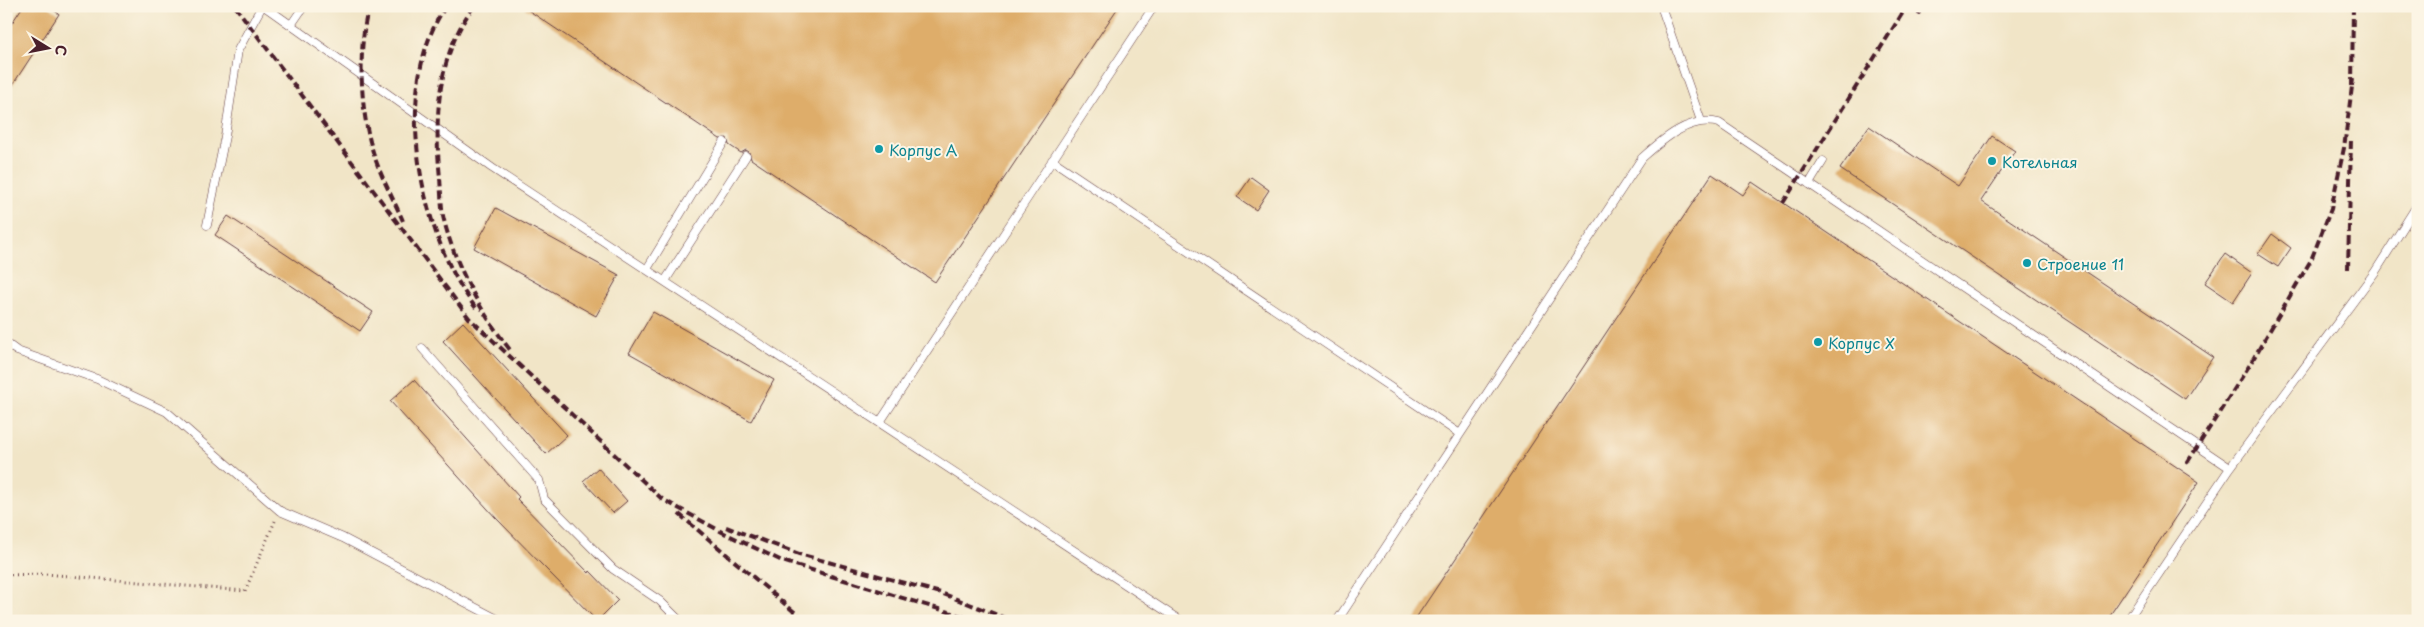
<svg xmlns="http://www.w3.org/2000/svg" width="2424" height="627" font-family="'Playpen Sans',sans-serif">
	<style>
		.building { fill: #dead6b }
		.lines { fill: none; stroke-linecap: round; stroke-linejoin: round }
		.lane-casing { stroke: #633d42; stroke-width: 9 }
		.path { stroke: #633d42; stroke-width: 3; stroke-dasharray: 1 4; stroke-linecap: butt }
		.lane { stroke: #fff; stroke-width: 8 }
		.rail { stroke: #4a1f2b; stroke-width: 4; stroke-dasharray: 8 4; stroke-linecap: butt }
		.culture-dot { fill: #0f9aa8; stroke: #fcf5e5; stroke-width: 2 }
		.labels { text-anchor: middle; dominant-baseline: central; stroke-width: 4; stroke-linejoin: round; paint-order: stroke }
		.culture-label { font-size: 15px; fill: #0d838f; stroke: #fcf5e5; text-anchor: start }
	</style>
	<rect width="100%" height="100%" fill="#fcf5e5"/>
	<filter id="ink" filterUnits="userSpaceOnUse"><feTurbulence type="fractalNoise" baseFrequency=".02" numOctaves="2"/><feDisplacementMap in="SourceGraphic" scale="10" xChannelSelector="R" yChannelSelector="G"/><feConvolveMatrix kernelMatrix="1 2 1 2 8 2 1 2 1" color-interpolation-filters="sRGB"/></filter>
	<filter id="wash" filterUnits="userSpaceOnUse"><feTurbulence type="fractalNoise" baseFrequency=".0096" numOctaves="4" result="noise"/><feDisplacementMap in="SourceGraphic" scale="20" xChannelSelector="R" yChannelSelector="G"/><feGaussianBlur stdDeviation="1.12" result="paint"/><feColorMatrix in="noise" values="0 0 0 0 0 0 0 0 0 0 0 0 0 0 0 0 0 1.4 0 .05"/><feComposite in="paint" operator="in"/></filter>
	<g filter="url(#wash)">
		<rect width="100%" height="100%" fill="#f1e5c7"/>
		<g id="blocks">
			<path class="building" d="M23,6H48L59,14L6,95V32Z
				M522,6H1119L935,282L751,159L749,152L746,150L741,153L729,145L727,138L720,139Z
				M1869,126L1958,186L1992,136L2015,151L1981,201L2213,357L2185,399L1840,169Z
				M1712,174L1743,195L1752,182L2199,482L2106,621H1414Z
				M1251,177L1269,190L1256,210L1237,197Z
				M496,208L619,275L596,316L474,248Z
				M228,216L373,312L360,331L215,235Z
				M2272,234L2291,248L2278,267L2258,254Z
				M2225,254L2252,273L2233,302L2205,283Z
				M653,312L774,380L751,421L629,353Z
				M463,322L567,435L546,454L443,341Z
				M414,380L519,497L517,499L589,573L590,571L618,600L597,621L496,518L390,401Z
				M598,468L627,501L613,513L583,481Z"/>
		</g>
	</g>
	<g filter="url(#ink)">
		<use href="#blocks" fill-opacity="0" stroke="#633d42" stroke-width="1"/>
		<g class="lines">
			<g class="lane-casing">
				<path id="lane" d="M264,6L492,168L1181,621
					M1661,6L1701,121
					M291,25L304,6
					M1052,160L1460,434
					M1809,184L1823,161
					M207,225L225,136L238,50L262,6
					M647,269L724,142
					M665,281L746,156
					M6,343L17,351L97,379L167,412L280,511L343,538L501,621
					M422,348L539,480L544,499L613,569L660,601L680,621
					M880,422L1154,6
					M1337,621L1642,158C1662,140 1690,115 1719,123L2230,468
					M2127,621L2230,468L2375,272L2418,204"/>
			</g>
			<path class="path" d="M6,575L45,574L245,591L275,521"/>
			<use href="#lane" class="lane"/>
			<path class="rail" d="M235,6L469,318L662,499L722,532L782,561L978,621
				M369,6C357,49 360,116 375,158C382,179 394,200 403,221
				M446,6C390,86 419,236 476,308
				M474,6C437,55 434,118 440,178C441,190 441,203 443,216C454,264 481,313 511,351
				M1918,14L1923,6
				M2352,86L2353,6
				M1783,203L1907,6
				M2348,269L2351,139
				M2187,463L2249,366L2311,260L2331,209L2344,148L2353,79
				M679,514L805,621
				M726,527L799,554L941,593L1013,621"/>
		</g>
	</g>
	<g class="culture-dot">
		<circle cx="879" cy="149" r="5"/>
		<circle cx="1992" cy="161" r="5"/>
		<circle cx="2027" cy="263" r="5"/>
		<circle cx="1818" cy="342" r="5"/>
	</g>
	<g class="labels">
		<g class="culture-label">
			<text x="889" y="149">Корпус А</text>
			<text x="2002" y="161">Котельная</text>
			<text x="2037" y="263">Строение 11</text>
			<text x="1828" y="342">Корпус Х</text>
		</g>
	</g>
	<rect width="2424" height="627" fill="none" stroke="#fcf5e5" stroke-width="25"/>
	<g transform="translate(48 48) rotate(100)" stroke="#fcf5e5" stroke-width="4" paint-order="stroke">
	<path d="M0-4L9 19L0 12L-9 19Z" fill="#4a1f2b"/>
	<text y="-8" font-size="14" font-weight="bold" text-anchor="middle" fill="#4a1f2b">С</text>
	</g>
</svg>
